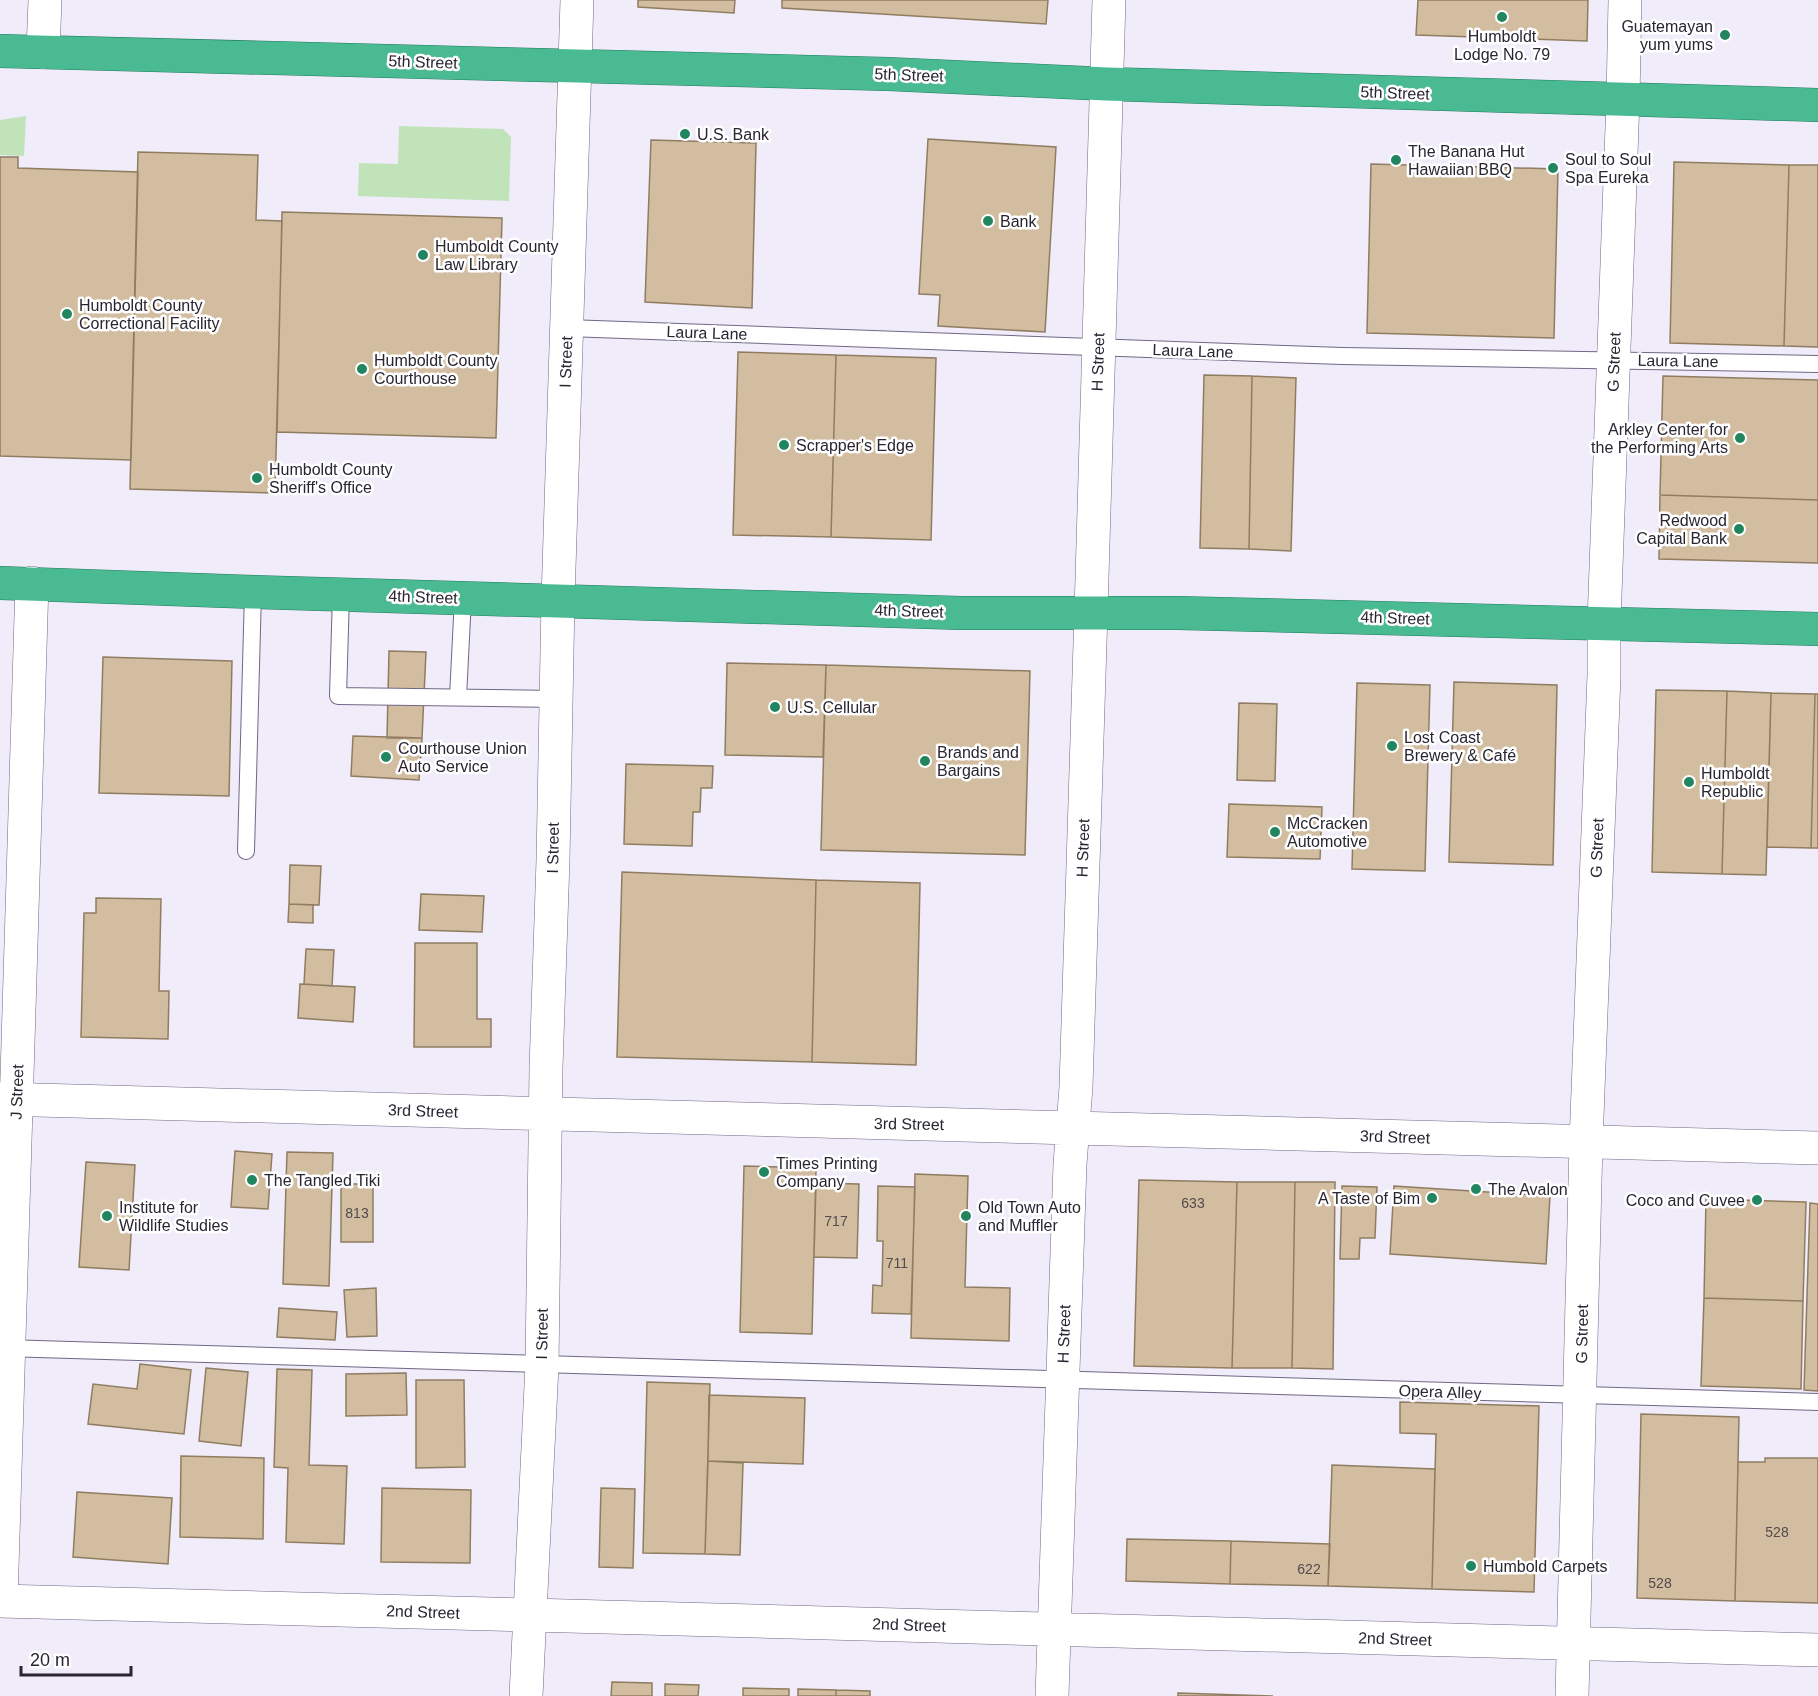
<svg xmlns="http://www.w3.org/2000/svg" width="1818" height="1696" font-family="Helvetica,sans-serif">
	<style>
		.green { fill: #c0e3ba }
		.building { fill: #d2bda0; stroke: #907d61; stroke-width: 1.5 }
		.lines { fill: none; stroke-linecap: round; stroke-linejoin: round }
		.service-casing { stroke: #706785; stroke-width: 18 }
		.minor-casing { stroke: #706785; stroke-width: 34 }
		.tertiary-casing { stroke: #706785; stroke-width: 34 }
		.secondary-casing { stroke: #706785; stroke-width: 34 }
		.trunk-casing { stroke: #217b5e; stroke-width: 34 }
		.service { stroke: #fff; stroke-width: 16 }
		.minor { stroke: #fff; stroke-width: 33 }
		.tertiary { stroke: #fff; stroke-width: 33 }
		.secondary { stroke: #fff; stroke-width: 33 }
		.trunk { stroke: #4aba92; stroke-width: 33 }
		.poi-dot { fill: #21855f; stroke: #fff; stroke-width: 2 }
		.labels { text-anchor: middle; dominant-baseline: central; stroke-width: 5; stroke-linejoin: round; paint-order: stroke }
		.number-label { font-size: 14px; fill: #534b4d }
		.poi-label { font-size: 16px; fill: #292531; stroke: #fff; text-anchor: start }
		.street-label { font-size: 16px; fill: #292531; stroke: #fff }
	</style>
	<rect width="100%" height="100%" fill="#f0ecfa"/>
	<path class="green" d="M26,116L24,156L0,155V120Z
		M399,126L503,129L511,137L509,201L358,196L359,163L398,164Z"/>
	<path class="building" d="M638,0H735L734,13L638,7Z
		M782,0H1048L1046,24L782,8Z
		M1418,0H1588L1587,41L1416,35Z
		M928,139L1056,147L1045,332L938,326L940,295L919,294Z
		M651,140L756,143L752,308L645,302Z
		M138,152L258,155L256,220L282,221L275,493L130,489Z
		M0,157H18V168L138,172L131,460L0,456Z
		M1674,162L1789,165L1784,346L1670,343Z
		M1371,164L1558,169L1554,338L1367,333Z
		M1789,165H1818V347L1784,346Z
		M282,212L502,218L496,438L277,432Z
		M738,352L836,355L831,537L733,535Z
		M836,355L936,358L931,540L831,537Z
		M1204,375L1252,376L1249,549L1200,548Z
		M1252,376L1296,378L1291,551L1249,549Z
		M1663,376L1818,380V500L1660,495Z
		M1660,495L1818,500V563L1659,559Z
		M389,651L426,652L422,738H387Z
		M103,657L232,661L229,796L99,793Z
		M727,663L826,665L823,757L725,755Z
		M826,665L1030,671L1025,855L821,850Z
		M1454,682L1557,685L1553,865L1449,862Z
		M1357,683L1430,685L1425,871L1352,869Z
		M1656,690L1727,691L1722,874L1652,872Z
		M1727,691L1771,693L1766,875L1722,874Z
		M1771,693L1815,694L1811,848L1767,847Z
		M1815,694H1818V848H1811Z
		M1239,703L1277,704L1275,781L1237,780Z
		M353,736L422,738L419,780L351,776Z
		M626,764L713,766L712,788H701L700,812H693L692,846L624,844Z
		M1229,804L1322,807L1320,859L1227,857Z
		M290,865L321,866L319,905L289,904Z
		M622,872L816,880L812,1062L617,1057Z
		M816,880L920,883L916,1065L812,1062Z
		M421,894L484,896L482,932L419,930Z
		M96,898L161,899L159,991H169L168,1039L81,1037L84,913H96Z
		M289,904L313,905V923L288,922Z
		M415,943H477V1019H491V1047H414Z
		M306,949L334,950L332,986L304,984Z
		M300,984L355,987L353,1022L298,1018Z
		M235,1151L272,1154L268,1209L231,1207Z
		M287,1152L333,1153L329,1286L283,1284Z
		M86,1162L135,1165L129,1270L79,1267Z
		M744,1166L816,1168L812,1334L740,1332Z
		M915,1174L968,1176L965,1287L1010,1288L1009,1341L911,1338Z
		M1139,1180L1237,1182L1232,1368L1134,1366Z
		M1237,1182H1295L1292,1368H1232Z
		M1295,1182H1335L1333,1369L1292,1368Z
		M816,1183L859,1184L857,1258L814,1257Z
		M341,1184H373V1242H341Z
		M878,1186L915,1187L911,1314L872,1313L873,1285L882,1286L883,1241H877Z
		M1342,1186L1377,1187L1375,1238H1360L1359,1259H1340Z
		M1394,1186L1550,1196L1546,1264L1390,1254Z
		M1706,1199L1806,1202L1803,1301L1704,1298Z
		M1810,1203L1818,1204V1391L1804,1390Z
		M376,1288L377,1336L347,1337L344,1290Z
		M1704,1298L1803,1301L1801,1389L1701,1386Z
		M279,1308L337,1312L335,1340L277,1337Z
		M140,1364L191,1370L184,1434L88,1424L93,1384L137,1389Z
		M206,1368L248,1372L241,1446L199,1441Z
		M277,1369L312,1370L309,1465L347,1466L344,1544L286,1542L288,1468L274,1467Z
		M406,1373L407,1415L346,1416V1374Z
		M416,1380H464L465,1467L416,1468Z
		M647,1382L710,1384L705,1554L643,1553Z
		M709,1395L805,1398L803,1464L708,1461Z
		M1400,1402L1539,1406L1534,1592L1432,1589L1436,1434L1400,1433Z
		M1641,1414L1739,1417L1735,1601L1637,1598Z
		M181,1456L264,1458L263,1539L180,1537Z
		M1765,1458H1818V1603L1735,1601L1738,1462H1765Z
		M708,1461L743,1463L740,1555L705,1554Z
		M1332,1465L1435,1469L1432,1589L1328,1586Z
		M382,1488L471,1490L470,1563L381,1562Z
		M601,1488L635,1489L633,1568L599,1567Z
		M77,1492L172,1498L168,1564L73,1557Z
		M1127,1539L1231,1541L1230,1584L1126,1581Z
		M1231,1541L1330,1544L1328,1586L1230,1584Z
		M612,1682L652,1683V1696H611Z
		M665,1684L699,1685L698,1696H665Z
		M743,1688L789,1689V1696H743Z
		M798,1689L836,1690V1696H798Z
		M836,1690L870,1691V1696H836Z
		M1178,1693L1273,1696H1178Z"/>
	<g class="lines">
		<g class="service-casing">
			<path id="service" d="M567,328L1342,356L1818,364
				M341,594L338,696L556,699
				M458,697L463,598
				M246,851L253,592
				M4,1348L1818,1402"/>
		</g>
		<g class="minor-casing">
			<path id="minor" d="M0,1601L530,1615
				M1,1601L32,583"/>
		</g>
		<g class="tertiary-casing">
			<path id="tertiary" d="M43,52L45,0
				M0,1099L1818,1148
				M530,1615L1818,1650
				M526,1696L542,1365L546,1068L553,860L558,600
				M1052,1696L1070,1164L1076,1087L1091,612
				M1572,1696L1586,1143L1604,675V623L1623,99L1625,0"/>
		</g>
		<g class="secondary-casing">
			<path id="secondary" d="M558,600L577,0
				M1091,612L1109,0"/>
		</g>
		<g class="trunk-casing">
			<path id="trunk" d="M0,51L888,74L1107,84L1818,105
				M0,583L253,592L961,613H1178L1818,629"/>
		</g>
		<use href="#service" class="service"/>
		<use href="#minor" class="minor"/>
		<use href="#tertiary" class="tertiary"/>
		<use href="#secondary" class="secondary"/>
		<use href="#trunk" class="trunk"/>
	</g>
	<g class="poi-dot">
		<circle cx="1502" cy="17" r="6"/>
		<circle cx="1725" cy="35" r="6"/>
		<circle cx="685" cy="134" r="6"/>
		<circle cx="1396" cy="160" r="6"/>
		<circle cx="1553" cy="168" r="6"/>
		<circle cx="988" cy="221" r="6"/>
		<circle cx="423" cy="255" r="6"/>
		<circle cx="67" cy="314" r="6"/>
		<circle cx="362" cy="369" r="6"/>
		<circle cx="1740" cy="438" r="6"/>
		<circle cx="784" cy="445" r="6"/>
		<circle cx="257" cy="478" r="6"/>
		<circle cx="1739" cy="529" r="6"/>
		<circle cx="775" cy="707" r="6"/>
		<circle cx="1392" cy="746" r="6"/>
		<circle cx="386" cy="757" r="6"/>
		<circle cx="925" cy="761" r="6"/>
		<circle cx="1689" cy="782" r="6"/>
		<circle cx="1275" cy="832" r="6"/>
		<circle cx="764" cy="1172" r="6"/>
		<circle cx="252" cy="1180" r="6"/>
		<circle cx="1476" cy="1189" r="6"/>
		<circle cx="1432" cy="1198" r="6"/>
		<circle cx="1757" cy="1200" r="6"/>
		<circle cx="107" cy="1216" r="6"/>
		<circle cx="966" cy="1216" r="6"/>
		<circle cx="1471" cy="1566" r="6"/>
	</g>
	<g class="labels">
		<g class="number-label">
			<text x="1193" y="1203">633</text>
			<text x="357" y="1213">813</text>
			<text x="836" y="1221">717</text>
			<text x="897" y="1263">711</text>
			<text x="1777" y="1532">528</text>
			<text x="1309" y="1569">622</text>
			<text x="1660" y="1583">528</text>
		</g>
		<g class="poi-label">
			<text x="1713" y="26" text-anchor="end">Guatemayan<tspan x="1713" dy="18">yum yums</tspan></text>
			<text x="1502" y="36" text-anchor="middle">Humboldt<tspan x="1502" dy="18">Lodge No. 79</tspan></text>
			<text x="697" y="134">U.S. Bank</text>
			<text x="1408" y="151">The Banana Hut<tspan x="1408" dy="18">Hawaiian BBQ</tspan></text>
			<text x="1565" y="159">Soul to Soul<tspan x="1565" dy="18">Spa Eureka</tspan></text>
			<text x="1000" y="221">Bank</text>
			<text x="435" y="246">Humboldt County<tspan x="435" dy="18">Law Library</tspan></text>
			<text x="79" y="305">Humboldt County<tspan x="79" dy="18">Correctional Facility</tspan></text>
			<text x="374" y="360">Humboldt County<tspan x="374" dy="18">Courthouse</tspan></text>
			<text x="1728" y="429" text-anchor="end">Arkley Center for<tspan x="1728" dy="18">the Performing Arts</tspan></text>
			<text x="796" y="445">Scrapper's Edge</text>
			<text x="269" y="469">Humboldt County<tspan x="269" dy="18">Sheriff's Office</tspan></text>
			<text x="1727" y="520" text-anchor="end">Redwood<tspan x="1727" dy="18">Capital Bank</tspan></text>
			<text x="787" y="707">U.S. Cellular</text>
			<text x="1404" y="737">Lost Coast<tspan x="1404" dy="18">Brewery &amp; Café</tspan></text>
			<text x="398" y="748">Courthouse Union<tspan x="398" dy="18">Auto Service</tspan></text>
			<text x="937" y="752">Brands and<tspan x="937" dy="18">Bargains</tspan></text>
			<text x="1701" y="773">Humboldt<tspan x="1701" dy="18">Republic</tspan></text>
			<text x="1287" y="823">McCracken<tspan x="1287" dy="18">Automotive</tspan></text>
			<text x="776" y="1163">Times Printing<tspan x="776" dy="18">Company</tspan></text>
			<text x="264" y="1180">The Tangled Tiki</text>
			<text x="1488" y="1189">The Avalon</text>
			<text x="1420" y="1198" text-anchor="end">A Taste of Bim</text>
			<text x="1745" y="1200" text-anchor="end">Coco and Cuvee</text>
			<text x="119" y="1207">Institute for<tspan x="119" dy="18">Wildlife Studies</tspan></text>
			<text x="978" y="1207">Old Town Auto<tspan x="978" dy="18">and Muffler</tspan></text>
			<text x="1483" y="1566">Humbold Carpets</text>
		</g>
		<g class="street-label">
			<text transform="translate(423 62) rotate(2)">5th Street</text>
			<text transform="translate(909 75) rotate(2)">5th Street</text>
			<text transform="translate(1395 93) rotate(2)">5th Street</text>
			<text transform="translate(707 333) rotate(2)">Laura Lane</text>
			<text transform="translate(1193 351) rotate(2)">Laura Lane</text>
			<text transform="translate(1678 361) rotate(1)">Laura Lane</text>
			<text transform="translate(566 362) rotate(-88)">I Street</text>
			<text transform="translate(1098 362) rotate(-88)">H Street</text>
			<text transform="translate(1614 362) rotate(-88)">G Street</text>
			<text transform="translate(423 597) rotate(2)">4th Street</text>
			<text transform="translate(909 611) rotate(2)">4th Street</text>
			<text transform="translate(1395 618) rotate(2)">4th Street</text>
			<text transform="translate(553 848) rotate(-89)">I Street</text>
			<text transform="translate(1083 848) rotate(-88)">H Street</text>
			<text transform="translate(1597 848) rotate(-88)">G Street</text>
			<text transform="translate(17 1092) rotate(-88)">J Street</text>
			<text transform="translate(423 1111) rotate(2)">3rd Street</text>
			<text transform="translate(909 1124) rotate(1)">3rd Street</text>
			<text transform="translate(1395 1137) rotate(2)">3rd Street</text>
			<text transform="translate(542 1334) rotate(-89)">I Street</text>
			<text transform="translate(1064 1334) rotate(-88)">H Street</text>
			<text transform="translate(1582 1334) rotate(-89)">G Street</text>
			<text transform="translate(1440 1392) rotate(2)">Opera Alley</text>
			<text transform="translate(423 1612) rotate(2)">2nd Street</text>
			<text transform="translate(909 1625) rotate(2)">2nd Street</text>
			<text transform="translate(1395 1639) rotate(2)">2nd Street</text>
		</g>
	</g>
	<path d="M21 1666v9h110v-9" fill="none" stroke="#292531" stroke-width="3"/>
	<text x="30" y="1666" font-size="18" fill="#292531" stroke="#ffffff" stroke-width="4.5" paint-order="stroke">20 m</text>
</svg>
